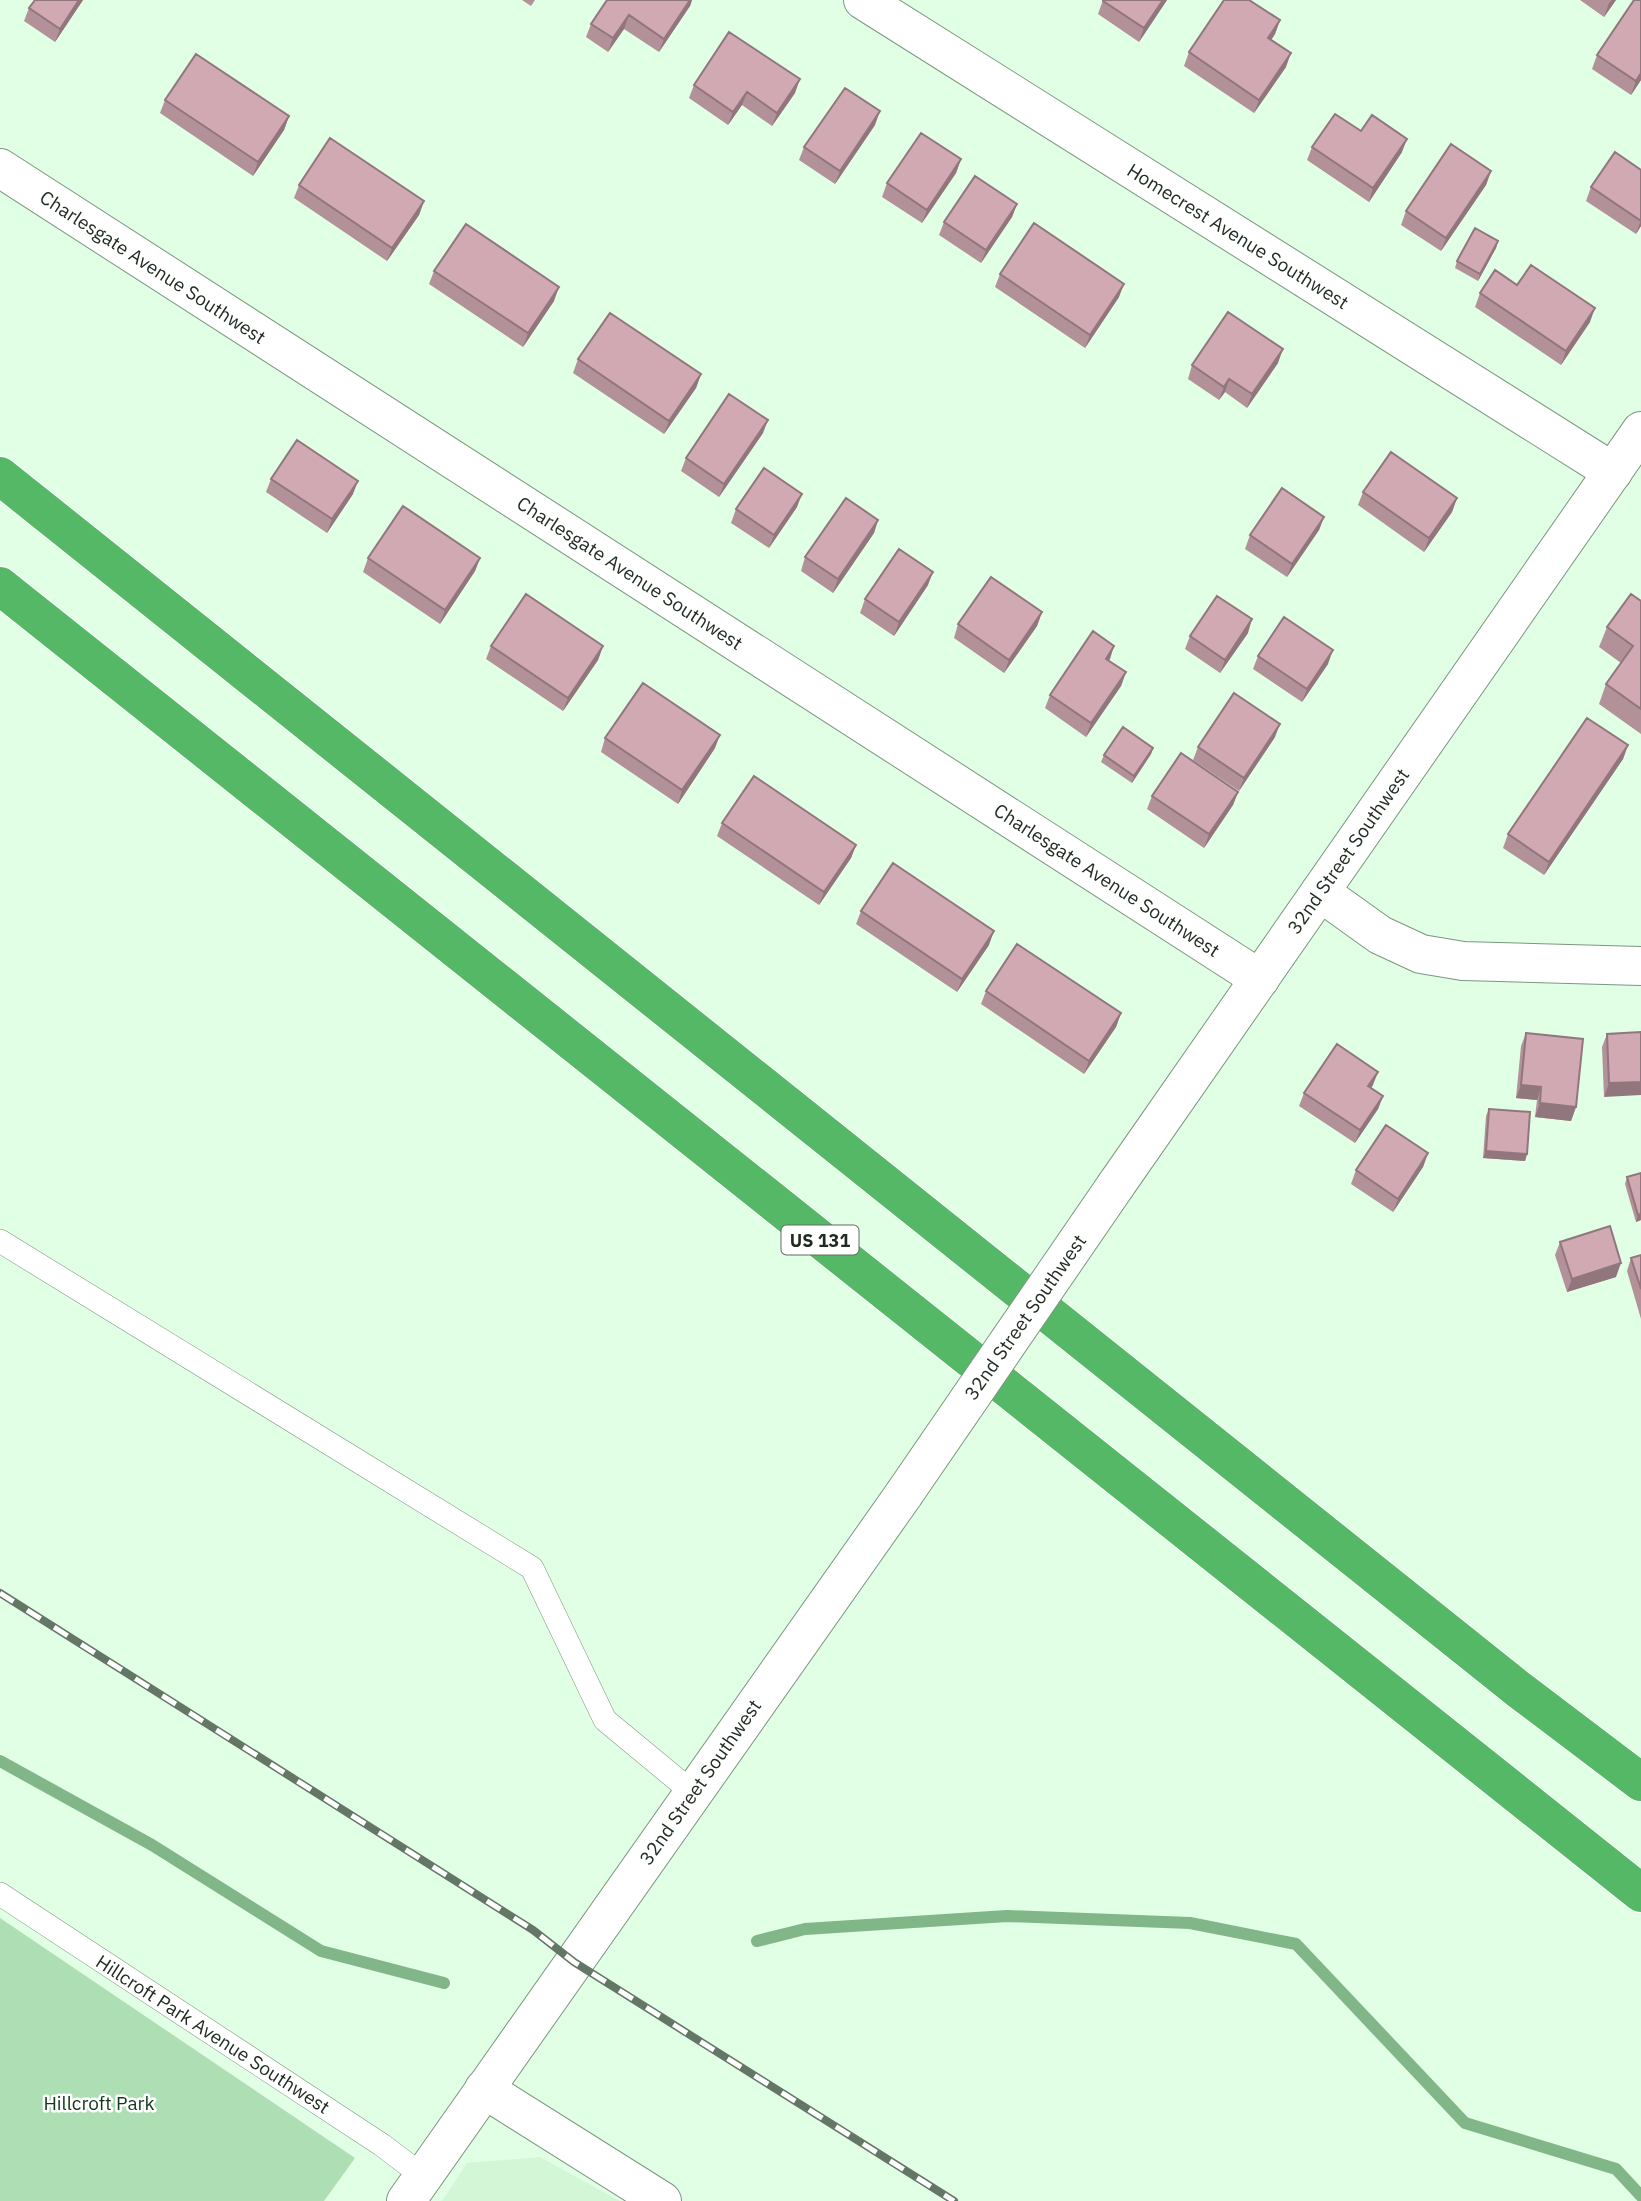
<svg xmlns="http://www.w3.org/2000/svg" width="1641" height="2201" font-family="'IBM Plex Sans',sans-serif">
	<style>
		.built { fill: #d2f6d6 }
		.green { fill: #aedeb3 }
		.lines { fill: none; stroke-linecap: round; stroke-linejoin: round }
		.stream { stroke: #81b688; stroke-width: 12 }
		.service-casing { stroke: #7c977f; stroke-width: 24 }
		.minor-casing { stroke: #7c977f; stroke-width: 40 }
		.tertiary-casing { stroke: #7c977f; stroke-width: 40 }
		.motorway-casing { stroke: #fff; stroke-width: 40 }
		.service { stroke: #fff; stroke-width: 23 }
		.minor { stroke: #fff; stroke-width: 38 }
		.tertiary { stroke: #fff; stroke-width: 38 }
		.motorway { stroke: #54b867; stroke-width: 38 }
		.rail-casing { stroke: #647666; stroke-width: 8 }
		.rail { stroke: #fff; stroke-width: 5; stroke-dasharray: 16; stroke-linecap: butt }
		.tertiary-bridge-casing { stroke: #7c977f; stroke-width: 40; stroke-linecap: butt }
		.tertiary-bridge { stroke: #fff; stroke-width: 38 }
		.wall { fill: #b39199 }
		.shaded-wall { fill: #92767d }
		.building { fill: #d0a9b2; stroke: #92767d; stroke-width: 2 }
		.labels { text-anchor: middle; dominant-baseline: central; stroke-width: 5; stroke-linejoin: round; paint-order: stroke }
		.shield { fill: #fff; stroke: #626a63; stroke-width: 2 }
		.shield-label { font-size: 18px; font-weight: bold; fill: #1f2a20 }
		.street-label { font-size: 19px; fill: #1f2a20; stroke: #fff }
		.park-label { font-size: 19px; fill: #103719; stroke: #fff }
	</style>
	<rect width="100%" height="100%" fill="#e1ffe4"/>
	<path class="built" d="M540,2157L620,2201H442L467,2163Z"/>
	<path class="green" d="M0,1918L355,2158L324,2201H0Z"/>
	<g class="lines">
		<path class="stream" d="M0,1761L152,1845L321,1951L444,1983
			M757,1941L805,1929L1007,1916L1190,1923L1296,1944L1465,2123L1616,2169L1641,2196"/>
		<g class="service-casing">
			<path id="service" d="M0,1241L532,1568L605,1720L692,1792
				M0,1894L382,2145L423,2176"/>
		</g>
		<g class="minor-casing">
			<path id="minor" d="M863,0L1613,472
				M0,168L1260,979
				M1320,892L1380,935L1421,954L1463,961L1641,966
				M484,2089L662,2201"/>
		</g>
		<g class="tertiary-casing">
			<path id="tertiary" d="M1116,1185L1641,431
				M406,2201L904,1494"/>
		</g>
		<g class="motorway-casing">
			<path id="motorway" d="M0,476L1518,1689L1641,1782
				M0,586L1641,1893"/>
		</g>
		<use href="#service" class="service"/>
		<use href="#minor" class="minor"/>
		<use href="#tertiary" class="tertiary"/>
		<use href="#motorway" class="motorway"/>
		<g class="rail-casing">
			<path id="rail" d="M0,1593L533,1930L574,1962L954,2201"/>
		</g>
		<use href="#rail" class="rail"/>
		<g class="tertiary-bridge-casing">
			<path id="tertiary-bridge" d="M904,1494L1116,1185"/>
		</g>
		<use href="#tertiary-bridge" class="tertiary-bridge"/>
	</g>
	<path class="wall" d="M83,0L55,42L24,21L29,8Z
		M522,0H535L531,6Z
		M607,0H692L690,6L659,52L624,29L608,52L586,37L591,24Z
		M1103,0H1167L1139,42L1098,14Z
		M1580,0H1616L1604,17Z
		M1280,20L1275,34L1271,40L1286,67L1254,113L1184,66L1189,52Z
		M1597,55L1641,80L1631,95L1592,69Z
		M694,85L795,93L772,126L742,105L728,125L689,98Z
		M165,100L289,116L284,130L253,176L160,113Z
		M875,125L835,184L799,160L804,147Z
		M1361,131L1402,152L1369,202L1307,160L1312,147Z
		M961,159L956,173L922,223L882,197L887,183Z
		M1641,170V226L1636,234L1586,201L1591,187Z
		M1491,171L1486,185L1441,251L1401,225L1406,211Z
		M299,185L424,201L419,215L387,261L294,198Z
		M1017,204L1012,217L981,263L939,235L944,222Z
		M1498,241L1496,248L1478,281L1455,268L1457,261Z
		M434,271L554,301L523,347L429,284Z
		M1000,274L1119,297L1085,348L995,287Z
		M1480,293L1590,322L1561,365L1475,307Z
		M578,359L701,374L696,388L664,434L573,373Z
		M1278,363L1247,408L1225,392L1219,400L1188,379L1192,365Z
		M763,433L719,497L681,471L686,458Z
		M271,479L353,494L327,533L266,492Z
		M1363,492L1457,498L1452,512L1424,552L1358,505Z
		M797,507L769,548L731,523L736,509Z
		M1324,517L1319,530L1287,577L1245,549L1250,535Z
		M878,520L874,533L833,593L801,571L805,557Z
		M368,558H480L475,571L440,624L363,572Z
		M928,585L894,636L860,613L865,599Z
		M1641,601V734L1599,704L1606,684L1621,663L1599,647L1607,627Z
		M1042,612L1037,626L1004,673L954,638L958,624Z
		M1248,633L1220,673L1185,649L1190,636Z
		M491,646H603L598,660L563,711L486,659Z
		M1114,646L1108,661L1126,672L1121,686L1086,737L1045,708L1050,695Z
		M1258,656L1328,664L1302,702L1253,669Z
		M1275,737L1239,791L1193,760L1198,747Z
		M605,738L715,748L678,804L601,752Z
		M1628,745L1623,759L1544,875L1503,848L1508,834Z
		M1153,748L1151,754L1132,783L1101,762L1104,755Z
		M1238,792L1233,805L1204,848L1147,809L1152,796Z
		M722,823L856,845L851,858L819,905L717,836Z
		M861,911L989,945L957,992L856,924Z
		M986,991L1121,1013L1116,1027L1084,1074L981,1004Z
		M1641,1032L1604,1097L1602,1047L1607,1034Z
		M1526,1033L1576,1107L1571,1121L1535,1117L1537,1100L1516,1098L1521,1046Z
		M1373,1085L1371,1088L1383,1096L1378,1109L1355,1143L1299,1106L1304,1093Z
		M1489,1109L1527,1154L1525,1161L1483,1158L1486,1116Z
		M1428,1153L1423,1167L1393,1212L1351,1184L1356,1170Z
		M1627,1177L1641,1220L1636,1222L1625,1184Z
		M1560,1242L1616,1277L1567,1292L1555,1255Z
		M1641,1255V1319L1627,1271L1631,1258Z"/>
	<path class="shaded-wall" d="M79,0H83L55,42L60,29Z
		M690,0H692L690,6L659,52L664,39Z
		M1163,0H1167L1139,42L1144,28Z
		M1612,0H1616L1604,17L1609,3Z
		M629,15L624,29L608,52L613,38Z
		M1280,20L1275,34L1263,52L1268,38Z
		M1291,53L1286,67L1254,113L1259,100Z
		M1641,73V80L1631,95L1636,81Z
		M800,79L795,93L772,126L777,113Z
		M747,92L742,105L728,125L733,112Z
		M880,111L875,125L835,184L840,171Z
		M289,116L284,130L253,176L258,162Z
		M1407,139L1402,152L1369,202L1373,188Z
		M961,159L956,173L922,223L927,210Z
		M1491,171L1486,185L1441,251L1446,238Z
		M424,201L419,215L387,261L392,248Z
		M1017,204L1012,217L981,263L986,250Z
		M1641,220V226L1636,234Z
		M1498,241L1496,248L1478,281L1480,274Z
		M1124,284L1119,297L1085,348L1090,335Z
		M559,287L554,301L523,347L528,333Z
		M1595,308L1590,322L1561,365L1566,351Z
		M1283,349L1278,363L1247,408L1252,394Z
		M701,374L696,388L664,434L669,421Z
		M1229,379L1225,392L1219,400L1224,387Z
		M768,420L763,433L719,497L724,484Z
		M358,481L353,494L327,533L332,519Z
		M802,494L797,507L769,548L774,535Z
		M1457,498L1452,512L1424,552L1429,538Z
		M1324,517L1319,530L1287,577L1292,564Z
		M878,520L874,533L833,593L838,579Z
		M480,558L475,571L440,624L445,610Z
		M933,572L928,585L894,636L899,622Z
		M1042,612L1037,626L1004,673L1009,660Z
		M1252,619L1248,633L1220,673L1225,660Z
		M603,646L598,660L563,711L568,698Z
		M1114,646L1110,659L1101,672L1106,659Z
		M1333,650L1328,664L1302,702L1307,689Z
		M1126,672L1121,686L1086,737L1091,723Z
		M1280,724L1275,737L1239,791L1244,778Z
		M720,735L715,748L678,804L682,790Z
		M1628,745L1623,759L1544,875L1549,862Z
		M1153,748L1151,754L1132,783L1134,776Z
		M1238,792L1233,805L1204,848L1209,834Z
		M856,845L851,858L819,905L824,892Z
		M994,931L989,945L957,992L962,979Z
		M1121,1013L1116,1027L1084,1074L1089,1061Z
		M1378,1072L1373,1085L1363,1099L1368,1086Z
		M1641,1082V1095L1604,1097L1609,1083Z
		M1521,1085L1541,1087L1537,1100L1516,1098Z
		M1383,1096L1378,1109L1355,1143L1360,1130Z
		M1540,1103L1576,1107L1571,1121L1535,1117Z
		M1486,1151L1527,1154L1525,1161L1483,1158Z
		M1428,1153L1423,1167L1393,1212L1398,1199Z
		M1641,1214V1220L1636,1222L1638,1215Z
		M1621,1263L1616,1277L1567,1292L1572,1279Z"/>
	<path class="building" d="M35,0H79L60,29L29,8Z
		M607,0H690L664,39L629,15L613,38L591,24Z
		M1103,0H1163L1144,28L1103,1Z
		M1224,0H1249L1280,20L1268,38L1291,53L1259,100L1189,52Z
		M1634,0H1641V73L1636,81L1597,55Z
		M729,32L800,79L777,113L747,92L733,112L694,85Z
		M196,54L289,116L258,162L165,100Z
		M845,88L880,111L840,171L804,147Z
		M1335,114L1361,131L1372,115L1407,139L1373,188L1312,147Z
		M921,133L961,159L927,210L887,183Z
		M330,138L424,201L392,248L299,185Z
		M1451,144L1491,171L1446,238L1406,211Z
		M1615,152L1641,170V221L1591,187Z
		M975,176L1017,204L986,250L944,222Z
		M1034,223L1124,284L1090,335L1000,274Z
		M466,224L559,287L528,333L434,271Z
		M1475,228L1498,241L1480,274L1457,261Z
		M1531,265L1595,308L1566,351L1480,293L1495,270L1517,285Z
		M1228,312L1283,349L1252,394L1229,379L1224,387L1192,365Z
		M610,313L701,374L669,421L578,359Z
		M729,394L768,420L724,484L686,458Z
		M297,440L358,481L332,519L271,479Z
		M1391,452L1457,498L1429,538L1363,492Z
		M764,468L802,494L774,535L736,509Z
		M1282,488L1324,517L1292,564L1250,535Z
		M846,498L878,520L838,579L805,557Z
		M403,506L480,558L445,610L368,558Z
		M899,549L933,572L899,622L865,599Z
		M991,577L1042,612L1009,660L958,624Z
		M526,594L603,646L568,698L491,646Z
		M1631,594L1641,601V709L1606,684L1633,646L1607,627Z
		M1217,596L1252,619L1225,660L1190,636Z
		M1284,617L1333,650L1307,689L1258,656Z
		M1093,631L1114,646L1106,659L1126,672L1091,723L1050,695Z
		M643,683L720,735L682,790L605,738Z
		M1234,693L1280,724L1244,778L1198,747Z
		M1587,718L1628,745L1549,862L1508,834Z
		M1123,727L1153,748L1134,776L1104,755Z
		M1181,753L1238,792L1209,834L1152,796Z
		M754,776L856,845L824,892L722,823Z
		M893,863L994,931L962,979L861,911Z
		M1017,944L1121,1013L1089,1061L986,991Z
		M1641,1032V1082L1609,1083L1607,1034Z
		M1526,1033L1583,1039L1576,1107L1540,1103L1541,1087L1521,1085Z
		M1337,1044L1378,1072L1368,1086L1383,1096L1360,1130L1304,1093Z
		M1489,1109L1530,1112L1527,1154L1486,1151Z
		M1386,1125L1428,1153L1398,1199L1356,1170Z
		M1641,1173V1214L1638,1215L1627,1177Z
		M1610,1226L1621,1263L1572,1279L1560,1242Z
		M1641,1255V1289L1631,1258Z"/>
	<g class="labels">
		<rect class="shield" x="781.5" y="1225.5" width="77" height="29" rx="5"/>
		<g class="shield-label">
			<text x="820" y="1240">US 131</text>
		</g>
		<g class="street-label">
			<text transform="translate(1238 236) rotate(32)">Homecrest Avenue Southwest</text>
			<text transform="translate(153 267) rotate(33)">Charlesgate Avenue Southwest</text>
			<text transform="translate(630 573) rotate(33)">Charlesgate Avenue Southwest</text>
			<text transform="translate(1348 851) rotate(-55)">32nd Street Southwest</text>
			<text transform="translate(1107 880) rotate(33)">Charlesgate Avenue Southwest</text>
			<text transform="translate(1025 1317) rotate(-55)">32nd Street Southwest</text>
			<text transform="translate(700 1782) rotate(-55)">32nd Street Southwest</text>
			<text transform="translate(213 2034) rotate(33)">Hillcroft Park Avenue Southwest</text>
		</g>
		<g class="park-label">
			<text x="99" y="2103">Hillcroft Park</text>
		</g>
	</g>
</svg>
